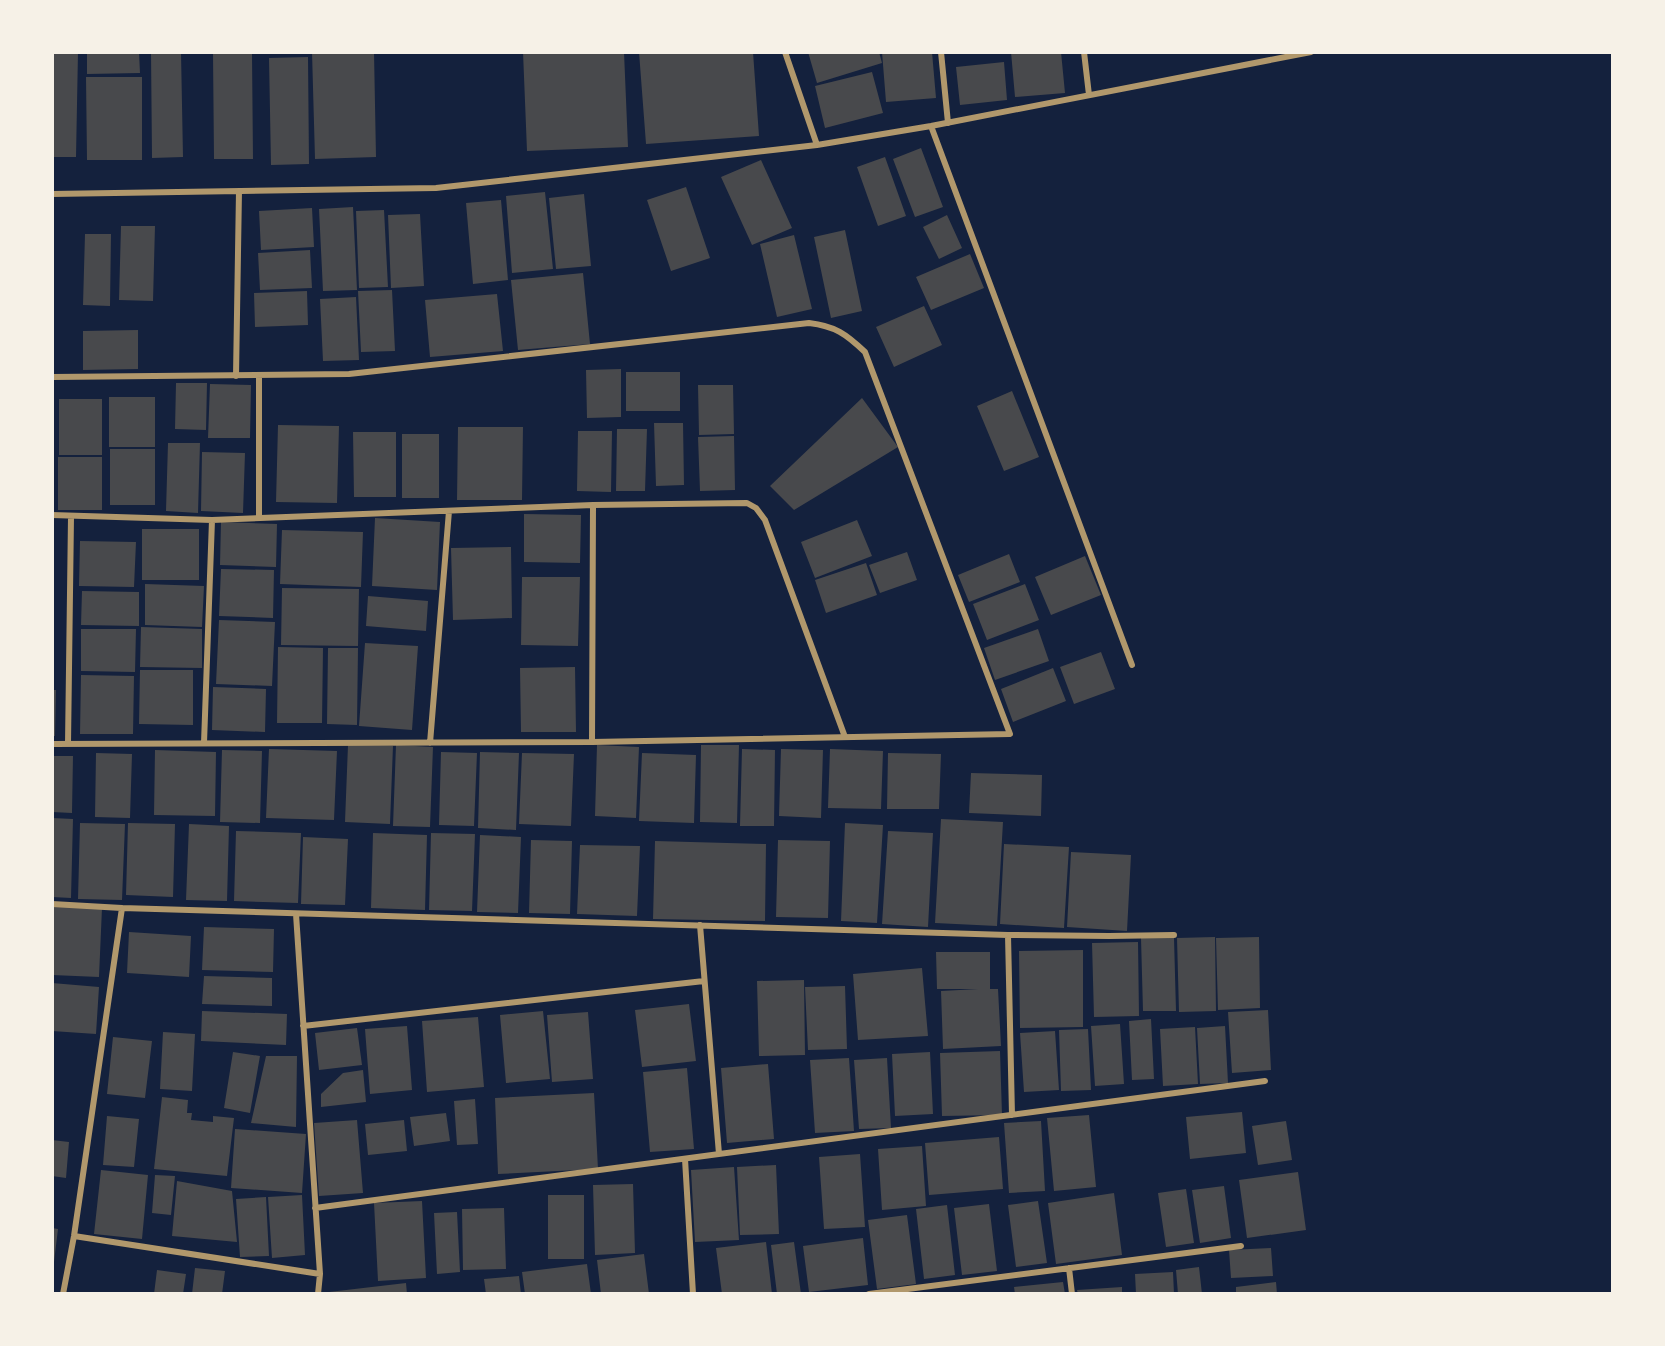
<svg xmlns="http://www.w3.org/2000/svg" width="1665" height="1346" font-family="'DejaVu Sans',sans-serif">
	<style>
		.building { fill: #48494c }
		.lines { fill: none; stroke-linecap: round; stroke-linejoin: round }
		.minor { stroke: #b1986c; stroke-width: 6 }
	</style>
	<rect width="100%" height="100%" fill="#14213d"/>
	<path class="building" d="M52,52H78L76,157H52Z
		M87,52H139L140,73L87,74Z
		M151,52H181L183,157L152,158Z
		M312,52H374L376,157L315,159Z
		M523,52H624L628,147L527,151Z
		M639,52H753L759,136L646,144Z
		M808,52H879L882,63L817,83Z
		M882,52H932L936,98L886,102Z
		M1011,52H1061L1065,93L1015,97Z
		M213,54H252L253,159H214Z
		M308,57L309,164L271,165L269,58Z
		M1004,62L1007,100L960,105L956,67Z
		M872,72L883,113L825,128L815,86Z
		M86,77H142V160H87Z
		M921,148L943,207L915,217L893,159Z
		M885,157L906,216L878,226L857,167Z
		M761,160L792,228L752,245L721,177Z
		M686,187L710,258L671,271L647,200Z
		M545,192L553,269L512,273L506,196Z
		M584,194L591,266L556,269L549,198Z
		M501,200L508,280L473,284L466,203Z
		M353,207L357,290L323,291L319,209Z
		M312,208L314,247L261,250L259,211Z
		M384,210L388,287L359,288L356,211Z
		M420,214L424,286L391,288L388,215Z
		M947,215L962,248L939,259L923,227Z
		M121,226H155L153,301L119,300Z
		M845,230L862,311L831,318L814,237Z
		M85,234H111L110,306L83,305Z
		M794,235L812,309L777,317L760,244Z
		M310,250L312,288L260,290L258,253Z
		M970,254L984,288L931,310L916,277Z
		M583,273L590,344L518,350L511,280Z
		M392,290L395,351L361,352L358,291Z
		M307,291L308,325L255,327L254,293Z
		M497,294L503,351L430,357L425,300Z
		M356,297L359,360L323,361L320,299Z
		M924,306L942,345L894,367L876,327Z
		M138,330V369L83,370V331Z
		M621,369V417L587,418L586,370Z
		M626,372H680V411H626Z
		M176,383H207L206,430L175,429Z
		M210,384L251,385L250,438H208Z
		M698,385H733L734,434L699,435Z
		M1012,391L1039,457L1004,471L977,406Z
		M109,397H155V447H109Z
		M862,398L898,447L794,510L770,486Z
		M59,399H102V455H59Z
		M654,423H683L684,485L656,486Z
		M278,425L339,426L337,503L276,502Z
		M458,427H523L522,500H457Z
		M617,429H647L645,491H616Z
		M578,431H612L611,492L577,491Z
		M353,432H396V497H354Z
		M402,434H439V498H402Z
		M734,436L735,490L700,491L698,437Z
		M168,443H200L198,513L166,511Z
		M110,449H155V505H110Z
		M202,452L245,453L243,513L201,511Z
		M58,457H102V510H58Z
		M524,514L581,515L580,563L524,562Z
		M375,518L440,522L437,590L372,586Z
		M857,520L872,556L815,578L801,542Z
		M221,522L277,524L276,567L220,565Z
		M142,529H199V580H142Z
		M282,530L363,532L361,587L280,584Z
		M80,541L136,542L134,587L79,586Z
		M511,547L512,618L453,620L451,548Z
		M907,552L917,580L880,593L869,565Z
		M1009,554L1020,582L969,602L958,575Z
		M1085,556L1101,595L1051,615L1035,577Z
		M866,563L877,595L826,613L815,580Z
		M221,569L274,570L273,618L219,616Z
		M522,577H580L578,646L521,645Z
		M145,584L204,586L202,627L145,625Z
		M1025,584L1039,620L987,640L973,604Z
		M282,588L359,589L358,646L281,645Z
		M82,591L139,592V626L81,625Z
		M368,596L428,601L426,631L366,626Z
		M219,620L275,622L272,686L216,684Z
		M141,627L202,629V668L140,667Z
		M81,629H136L135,672L81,671Z
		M1038,629L1049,661L995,680L984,648Z
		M365,643L418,646L412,730L359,726Z
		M278,647L323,648L322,723H277Z
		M328,648H358L357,725L327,724Z
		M1101,652L1115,689L1074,704L1060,667Z
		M575,667L576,732H521L520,668Z
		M1053,668L1066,701L1013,722L1001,689Z
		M140,670H193V725L139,724Z
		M81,675L134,676L133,734H80Z
		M213,687L266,689L265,732L212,730Z
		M52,690H56L55,736H52Z
		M348,745L393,746L390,824L345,822Z
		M396,745L433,747L430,827L393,826Z
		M597,745L639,747L636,818L595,816Z
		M701,745H739L737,823L700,822Z
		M269,749L337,751L334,820L266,818Z
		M742,749L775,750L774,826H740Z
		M781,749L823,750L821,818L779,816Z
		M830,749L883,751L881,809L828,808Z
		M155,750L216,752L215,816L154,815Z
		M222,750L262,751L260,823L220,822Z
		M441,752L477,753L474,826L439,825Z
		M480,752L519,753L516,830L478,828Z
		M96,753L132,754L130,818L95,817Z
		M522,753L574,754L571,826L519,824Z
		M642,753L696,755L694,823L639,821Z
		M888,753L941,754L939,809H887Z
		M52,756H73L72,813L52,812Z
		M971,773L1042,775L1041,816L969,813Z
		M52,818L73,819L71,898L52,897Z
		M941,819L1003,822L997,926L935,923Z
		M80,823L125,824L122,900L78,899Z
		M128,823L175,824L173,897L126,895Z
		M845,823L883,825L877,923L841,921Z
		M189,824L229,826L227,901L186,900Z
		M236,831L301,833L298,903L234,901Z
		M888,831L933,833L928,927L882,924Z
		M373,833L427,835L425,910L371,908Z
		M431,833L475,834L472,911L429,910Z
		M480,835L521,837L518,913L477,912Z
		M303,837L348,839L345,905L301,904Z
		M531,840L572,841L570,914L529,913Z
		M778,840L830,841L828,918L776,917Z
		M655,841L766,844L765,921L653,919Z
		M1004,844L1069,847L1064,928L1000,924Z
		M580,845L640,846L637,916L577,914Z
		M1071,852L1131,855L1127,931L1067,927Z
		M52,906L102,908L99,977L52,975Z
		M204,927L274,929L273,972L202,970Z
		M129,932L191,936L189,977L127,973Z
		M1215,937L1216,1011L1179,1012L1177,938Z
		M1259,937L1260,1008L1218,1010L1216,938Z
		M1141,938H1174L1176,1011H1143Z
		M1138,942L1139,1016L1094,1017L1092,943Z
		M1083,950V1027L1020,1028L1019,951Z
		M936,952H990V989H998L1001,1046L943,1049L941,991L978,989H937Z
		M922,968L928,1036L858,1040L853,974Z
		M204,976L272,978V1006L202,1004Z
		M804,980L805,1055L759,1056L757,981Z
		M52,983L99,987L96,1034L52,1031Z
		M845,986L847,1049L808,1050L805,987Z
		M689,1004L696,1061L642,1067L635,1010Z
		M1268,1010L1271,1070L1232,1073L1228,1012Z
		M202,1011L287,1014L286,1045L201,1041Z
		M543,1011L550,1079L506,1083L500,1015Z
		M588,1012L593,1079L552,1082L547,1015Z
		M478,1017L484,1087L427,1092L422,1021Z
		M1151,1019L1154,1079L1132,1080L1129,1021Z
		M1120,1024L1124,1084L1095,1086L1091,1026Z
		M407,1026L412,1090L370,1094L365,1029Z
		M1225,1026L1228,1083L1200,1084L1197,1028Z
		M1195,1027L1198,1084L1163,1086L1160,1029Z
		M357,1028L362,1065L319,1070L315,1033Z
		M1088,1029L1091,1090L1061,1091L1059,1030Z
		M1055,1031L1059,1090L1024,1092L1020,1033Z
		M163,1032L195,1034L192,1091L160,1089Z
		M113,1037L152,1041L145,1098L107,1094Z
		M1000,1051L1002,1115L942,1116L940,1053Z
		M233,1052L260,1056L250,1113L224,1108Z
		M930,1052L933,1114L895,1116L892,1054Z
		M266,1056H297L296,1127L251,1123Z
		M849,1058L854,1131L815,1133L810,1060Z
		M887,1058L891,1128L859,1129L854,1060Z
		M768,1064L774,1139L727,1143L721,1068Z
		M687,1068L694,1149L650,1152L643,1072Z
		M363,1070L366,1102L321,1107V1094L343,1073Z
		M594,1093L598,1169L498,1174L495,1098Z
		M162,1097L188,1100L187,1113H192L191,1120L213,1122V1116L234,1118L227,1176L154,1169Z
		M475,1099L478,1144L457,1145L454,1101Z
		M1242,1112L1246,1153L1190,1159L1186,1117Z
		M446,1113L450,1141L414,1146L410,1117Z
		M1089,1115L1096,1187L1054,1191L1047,1118Z
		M107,1116L139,1119L134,1167L103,1165Z
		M357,1120L363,1193L319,1196L314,1123Z
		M404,1120L407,1151L368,1155L365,1124Z
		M1041,1121L1045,1191L1009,1193L1004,1123Z
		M1286,1121L1292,1160L1258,1165L1252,1126Z
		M235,1129L306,1134L302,1193L231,1188Z
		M999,1137L1003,1189L929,1195L925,1143Z
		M52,1140L69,1142L66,1178L52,1176Z
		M922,1146L926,1206L882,1210L878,1149Z
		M860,1154L865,1227L824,1229L819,1157Z
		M776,1165L779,1234L740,1235L737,1167Z
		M734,1167L739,1240L695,1242L691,1170Z
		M101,1170L148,1175L142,1239L94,1234Z
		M1298,1172L1306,1230L1247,1238L1239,1180Z
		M155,1175L175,1176L171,1215L152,1213Z
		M177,1181L232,1191L237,1242L172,1236Z
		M633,1184L635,1253L595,1255L593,1185Z
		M1224,1186L1231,1238L1200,1243L1192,1190Z
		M1186,1189L1194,1243L1166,1247L1158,1193Z
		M1114,1193L1122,1255L1056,1264L1048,1203Z
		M302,1195L305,1255L272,1258L268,1197Z
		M548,1195H584V1259H548Z
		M266,1197L269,1256L240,1257L236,1199Z
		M422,1201L426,1278L378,1281L374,1203Z
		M1038,1201L1047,1263L1016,1267L1008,1205Z
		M989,1204L997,1271L962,1275L954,1208Z
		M947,1205L955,1275L924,1279L916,1209Z
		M504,1208L506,1269L463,1270L462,1209Z
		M457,1212L460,1272L437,1274L434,1213Z
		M907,1215L916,1284L877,1289L868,1220Z
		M52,1228L58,1229L54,1262H52Z
		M863,1238L868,1285L809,1292L803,1246Z
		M766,1242L772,1294H722L716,1248Z
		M794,1242L801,1294H777L771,1245Z
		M1271,1248L1273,1276L1231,1278L1229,1250Z
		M644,1254L649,1294H601L597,1260Z
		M587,1264L591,1294H525L522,1272Z
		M1199,1267L1202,1294H1178L1176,1270Z
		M195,1268L225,1271L222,1294H192Z
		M157,1270L186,1274L183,1294H154Z
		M1173,1272L1174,1294H1136L1135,1274Z
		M519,1276L521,1294H486L484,1279Z
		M1063,1282L1065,1294H1015L1014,1287Z
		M1276,1282L1277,1294H1236V1287Z
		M406,1283L407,1294H330L329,1292Z
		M1122,1287V1294H1078L1077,1290Z"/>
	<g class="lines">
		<path class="minor" d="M785,52L817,145
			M941,52L948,123
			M1084,52L1089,95
			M931,126L1132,665
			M52,194L436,188L817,145L931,126L1311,52
			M236,376L239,191
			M259,376V518
			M52,377L349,374L809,323C835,326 846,334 865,352L1010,734L592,742L52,744
			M52,515L212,520L593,505L747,503L756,508L765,520L845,737
			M592,742L593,505
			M204,743L212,520
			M430,743L449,511
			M68,744L71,517
			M52,904L122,908L1008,935L1109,936L1174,935
			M296,914L320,1274L318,1294
			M700,925L719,1154
			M1008,935L1012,1115
			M303,1026L704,981
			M685,1159L693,1294
			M315,1208L1265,1081
			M74,1236L320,1274
			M1069,1268L1072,1294
			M63,1294L74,1236L122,908
			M869,1294L1241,1246"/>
	</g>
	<rect width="1665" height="1346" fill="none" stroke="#f6f1e7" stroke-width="108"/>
</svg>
